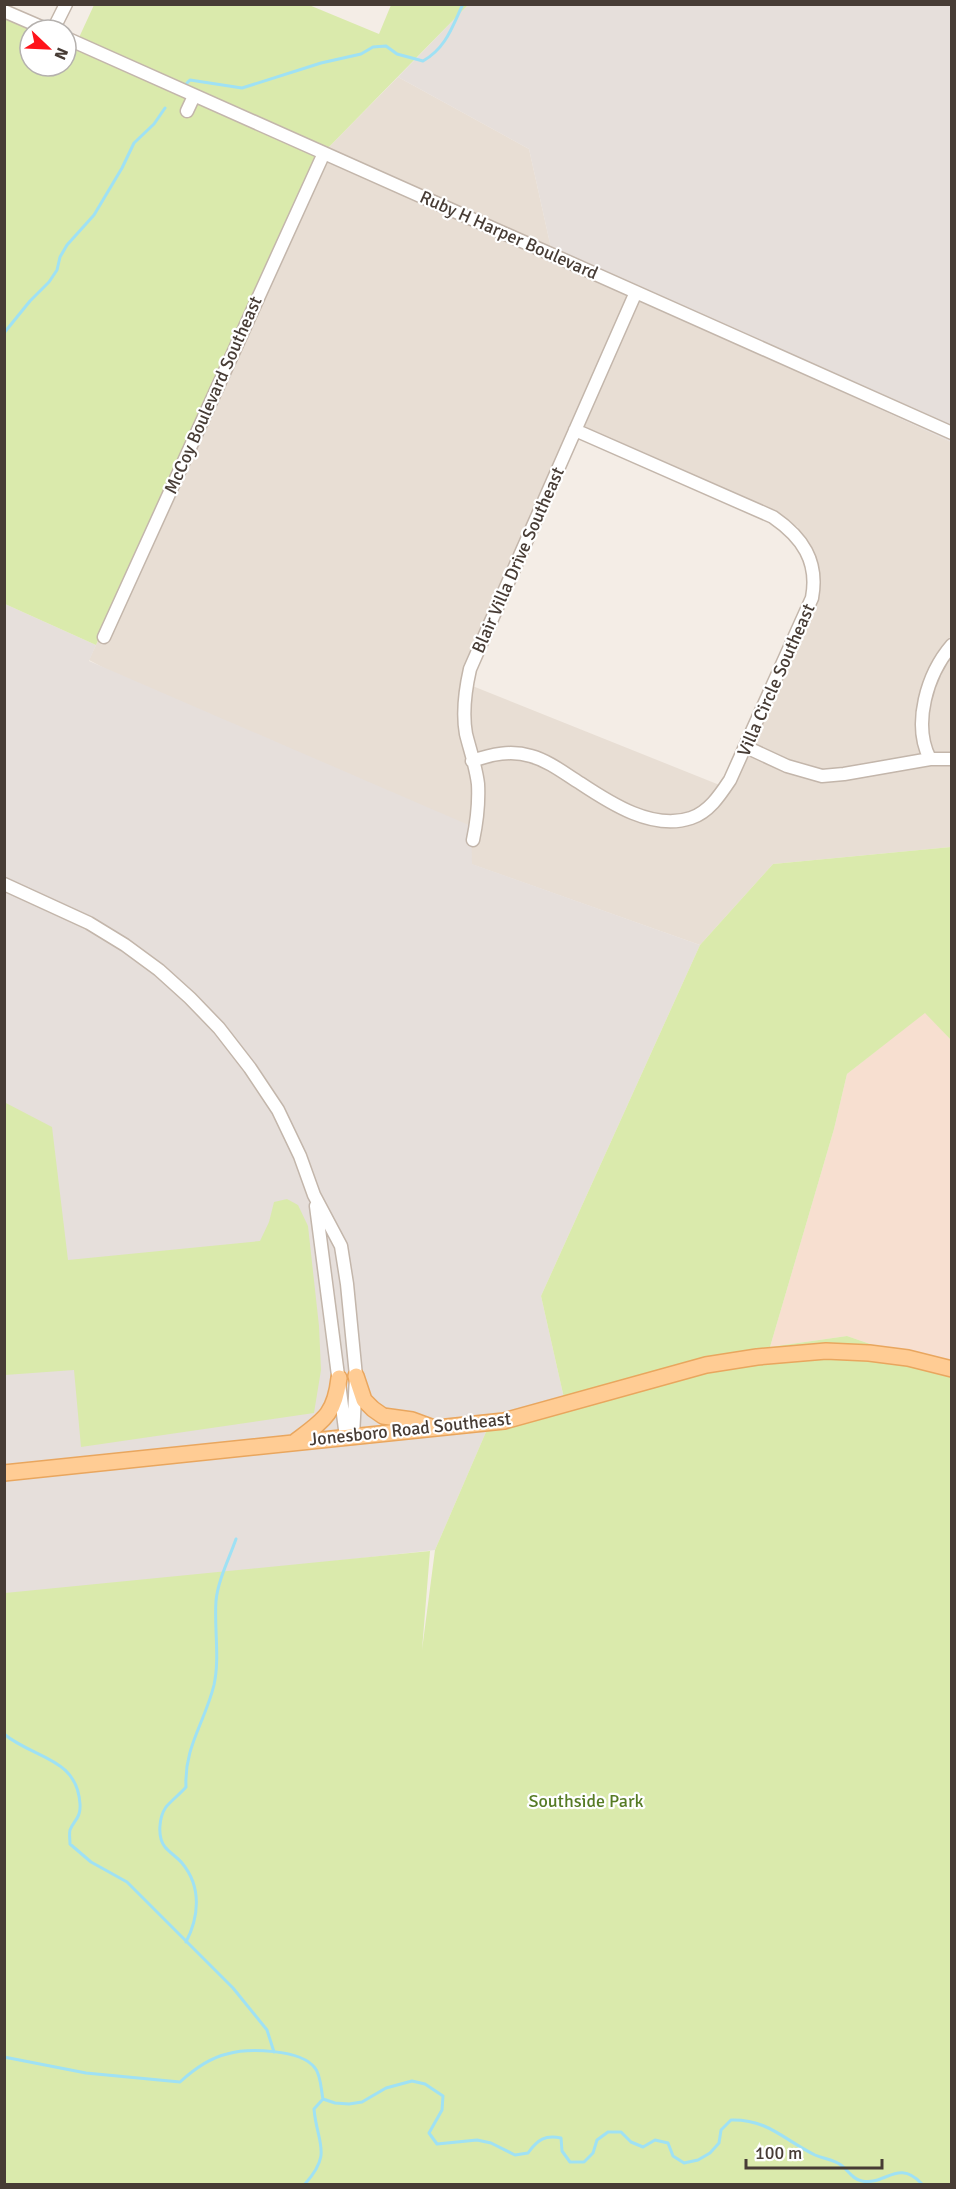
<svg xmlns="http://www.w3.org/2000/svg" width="956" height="2189" font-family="Signika,sans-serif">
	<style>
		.residential { fill: #e8ded4; fill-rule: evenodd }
		.commercial { fill: #f7dfd0 }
		.industrial { fill: #e6dfdb }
		.green { fill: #daeaac }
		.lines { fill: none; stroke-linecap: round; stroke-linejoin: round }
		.stream { stroke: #9fe1f4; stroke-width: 3 }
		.minor-casing { stroke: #c3b6ab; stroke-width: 15 }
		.major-casing { stroke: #e9a65e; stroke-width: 18 }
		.minor { stroke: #fff; stroke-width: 12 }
		.major { stroke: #ffcc94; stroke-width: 15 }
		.labels { text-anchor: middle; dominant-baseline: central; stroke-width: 4.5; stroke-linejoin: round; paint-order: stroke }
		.street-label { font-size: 18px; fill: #473c35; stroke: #fff }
		.park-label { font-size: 18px; fill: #567b25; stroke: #fff }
	</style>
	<rect width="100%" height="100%" fill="#f4ede6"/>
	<path class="residential" d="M398,77L529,149L553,257L951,442V847L773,864L700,945L471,864L89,660L326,150ZM575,422L798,527L817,586L727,788L460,681L524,541Z"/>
	<path class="commercial" d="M925,1012L951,1040V1372L847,1336L770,1347L834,1129L847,1074Z"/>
	<path class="industrial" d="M468,5H951V442L553,257L529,149L398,77Z
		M5,604L96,645L89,661L471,826L472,864L700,945L541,1296L566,1407L492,1418L435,1550L53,1592L5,1596Z"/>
	<path class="green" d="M94,5H309L379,34L391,5H468L326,150L96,645L5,604V12L45,30H30V66H66V40L76,44Z
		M951,847V1040L925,1013L847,1074L834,1129L770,1347L847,1336L951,1372V2184H5V1593L430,1551L422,1650L435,1550L492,1418L566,1407L541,1296L700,945L773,864Z
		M4,1102L52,1127L68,1260L260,1241L269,1222L274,1202L287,1199L298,1205L308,1226L319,1326L321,1370L314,1413L81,1447L74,1370L5,1375Z"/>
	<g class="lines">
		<path class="stream" d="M187,83L190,80L242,88L321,63L361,54L373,47L386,46L397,54L423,61C446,48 452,27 463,4
			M4,333L30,301L49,282L57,270L60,257L67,245L94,215L122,168L134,143L154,124L165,108
			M4,1734C34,1759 77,1757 80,1804C81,1818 74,1820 70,1830C69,1834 70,1840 70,1844L91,1862L127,1882L233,1988L267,2030L274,2052
			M186,1942C199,1917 202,1887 182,1863C177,1857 170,1853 165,1847C157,1837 159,1817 166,1807C172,1800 180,1794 186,1787C184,1747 205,1722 214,1685C220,1657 214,1629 216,1601C218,1580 229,1559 236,1539
			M4,2057L86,2073L180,2082C193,2070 210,2058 227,2054C248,2048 301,2049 315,2068C321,2075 321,2090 323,2099
			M323,2099L335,2103L349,2104L362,2102L386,2088L412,2081L425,2084L443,2096L442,2110L429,2133L437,2144L477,2140L491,2143L515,2155L528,2153C538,2139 545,2135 561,2138L562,2151L570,2162H584L593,2153L597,2140L608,2132H621L631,2142L643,2147L655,2140L668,2143L673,2156L684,2163L698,2160L710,2153L719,2143L721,2130L731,2120C768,2119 784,2140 815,2155C824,2159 833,2159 841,2165C849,2171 852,2179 862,2181C885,2186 898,2158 922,2184
			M305,2184C333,2153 317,2144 314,2109L323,2099"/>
		<g class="minor-casing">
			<path id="minor" d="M4,11L48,30
				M53,30L66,4
				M66,38L952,433
				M187,111L194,96
				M104,637L324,153
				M746,747L787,766L822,776L844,774L930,759H952
				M930,759C912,724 927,674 952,645
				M472,761C492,754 511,750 531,756C549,761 564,773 580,783C610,803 653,831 691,818C709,812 720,795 730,780L812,598C819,561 802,537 773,517L575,430
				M473,840C477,821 479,803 478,784C476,767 470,750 466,734C462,712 465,691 470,669L636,292
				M4,884L89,923L125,945L159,970L190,998L219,1028L250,1068L278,1110L300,1156L314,1195L341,1246L347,1284L356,1376L353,1437
				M316,1206L346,1437"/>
		</g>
		<g class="major-casing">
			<path id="major" d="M356,1376L364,1400L373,1409L383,1416L412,1420L431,1427
				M296,1441C324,1420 335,1414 339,1378
				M4,1473L504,1421L706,1365L757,1357L826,1351L869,1353L908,1358L952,1369"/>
		</g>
		<use href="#minor" class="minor"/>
		<use href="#major" class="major"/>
	</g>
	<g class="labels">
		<g class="street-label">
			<text transform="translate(509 235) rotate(24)">Ruby H Harper Boulevard</text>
			<text transform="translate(213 395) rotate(-66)">McCoy Boulevard Southeast</text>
			<text transform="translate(518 560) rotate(-66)">Blair Villa Drive Southeast</text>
			<text transform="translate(776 680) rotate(-66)">Villa Circle Southeast</text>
			<text transform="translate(410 1429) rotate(-6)">Jonesboro Road Southeast</text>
		</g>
		<g class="park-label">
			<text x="586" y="1801">Southside Park</text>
		</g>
	</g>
	<rect width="956" height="2189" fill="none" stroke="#473c35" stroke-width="12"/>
	<g transform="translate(48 48) rotate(113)"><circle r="28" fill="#ffffff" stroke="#b5b1ae" stroke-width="1.5"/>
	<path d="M0-4.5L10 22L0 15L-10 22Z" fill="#ff121a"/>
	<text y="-9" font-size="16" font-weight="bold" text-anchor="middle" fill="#473c35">N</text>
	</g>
	<path d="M746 2159v9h136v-9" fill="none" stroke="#473c35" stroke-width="3"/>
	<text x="755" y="2159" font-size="18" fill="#473c35" stroke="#ffffff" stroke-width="4.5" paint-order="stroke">100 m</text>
</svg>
